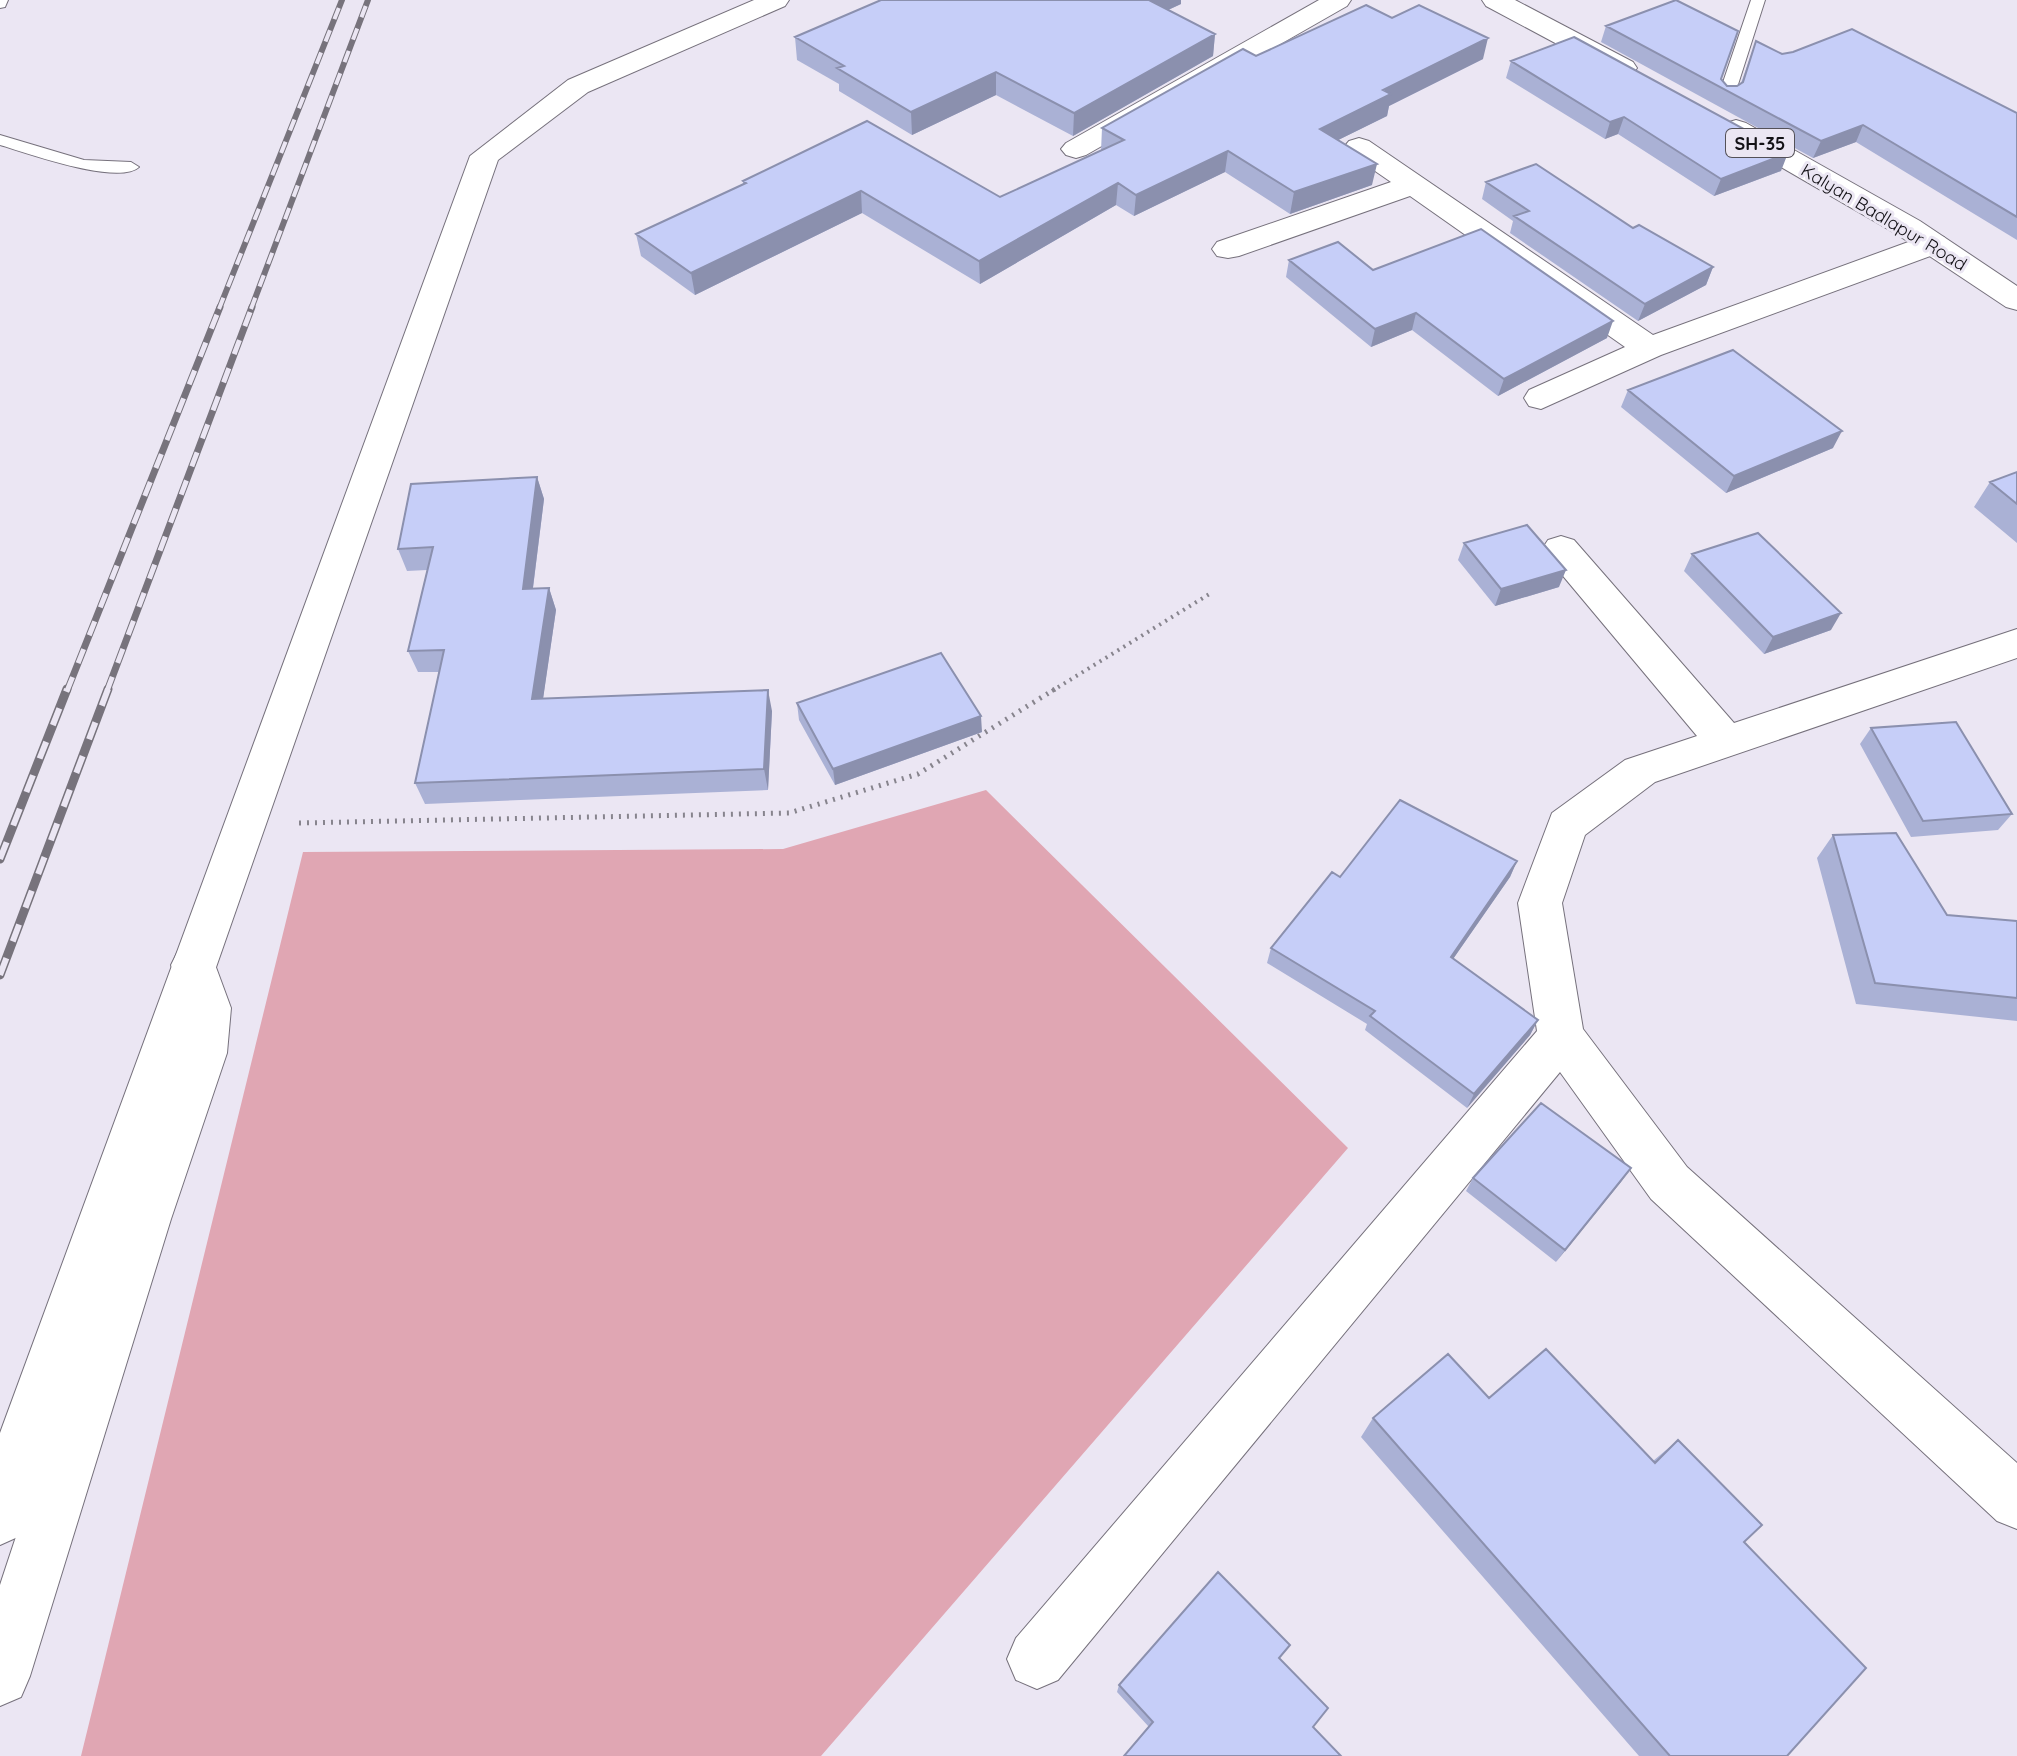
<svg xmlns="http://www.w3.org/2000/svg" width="2017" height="1756" font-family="Quicksand,sans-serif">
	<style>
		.green { fill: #e0a6b3 }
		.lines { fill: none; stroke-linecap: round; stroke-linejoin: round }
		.service-casing { stroke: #76717c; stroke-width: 2 }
		.minor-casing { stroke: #76717c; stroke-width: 2 }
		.secondary-casing { stroke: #76717c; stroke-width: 2 }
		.primary-casing { stroke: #76717c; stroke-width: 2 }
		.path-far1 { stroke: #87848d; stroke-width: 4; stroke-dasharray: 2 5; stroke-linecap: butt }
		.path { stroke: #87848d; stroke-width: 5; stroke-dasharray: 2 6; stroke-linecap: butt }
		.service { fill: #fff; fill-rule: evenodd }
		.minor { fill: #fff; fill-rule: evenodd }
		.secondary { fill: #fff; fill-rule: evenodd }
		.primary { fill: #fff; fill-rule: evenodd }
		.rail-far2-casing { stroke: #77737c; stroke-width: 6 }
		.rail-far1-casing { stroke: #77737c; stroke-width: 7 }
		.rail-casing { stroke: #77737c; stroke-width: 9 }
		.rail-far2 { stroke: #ebe6f3; stroke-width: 4; stroke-dasharray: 12; stroke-linecap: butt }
		.rail-far1 { stroke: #ebe6f3; stroke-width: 5; stroke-dasharray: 15; stroke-linecap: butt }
		.rail { stroke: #ebe6f3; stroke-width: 6; stroke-dasharray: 18; stroke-linecap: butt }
		.wall { fill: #aab1d5 }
		.shaded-wall { fill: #8b90ae }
		.building { fill: #c6cef8; stroke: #8b90ae; stroke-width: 2 }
		.labels { text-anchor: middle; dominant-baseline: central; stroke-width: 6; stroke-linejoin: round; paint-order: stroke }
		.shield { fill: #ebe6f3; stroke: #545158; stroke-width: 2 }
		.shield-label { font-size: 18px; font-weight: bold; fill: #131116 }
		.far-street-label { font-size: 18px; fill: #131116; stroke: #ebe6f3 }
	</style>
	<rect width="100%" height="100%" fill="#ebe6f3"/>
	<path class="green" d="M986,790L1348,1148L821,1756H81L303,852L783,849Z"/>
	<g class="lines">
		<g class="service-casing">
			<path id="service" d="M0,0H8L5,7L0,8Z
				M1751,0H1765L1734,97L1731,100H1721L1718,97Z
				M0,135L84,160L131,162L139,167C118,186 27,153 0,145Z"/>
		</g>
		<g class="minor-casing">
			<path id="minor" d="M1319,0H1351L1347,6L1086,155L1076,158L1066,155L1061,149L1066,143Z
				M1359,138L1369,141L1653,335L1922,237L1933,235L1944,237L1949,244L1944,251L1661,355L1541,409L1529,406L1524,398L1529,390L1625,347L1410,196L1239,256L1228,258L1217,256L1212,249L1217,242L1391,182L1349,153L1344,147L1349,141Z
				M1561,536L1574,540L1734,723L2017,629V658L1655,782L1585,835L1562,903L1583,1029L1687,1167L2017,1463V1529L1997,1521L1651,1199L1560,1072L1058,1680L1037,1689L1016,1680L1007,1659L1016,1638L1537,1031L1518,903L1552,813L1625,760L1697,736L1548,558L1542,549L1548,540Z
				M194,946L210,951L231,1008L227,1053L171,1219L30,1676L21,1697L0,1706V1585L121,1219L179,1053L185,1008L171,965L178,951Z"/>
		</g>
		<g class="secondary-casing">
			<path id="secondary" d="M754,0H789L785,6L588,92L498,160L82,1351L29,1516L20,1536L0,1545V1433L470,156L568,80Z"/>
		</g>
		<g class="primary-casing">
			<path id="primary" d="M1482,0H1515L1633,62L1637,68L1633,74L1623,76L1613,74L1486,6Z
				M1736,120L1746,123L1920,221L2017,286V310L2006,307L1898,235L1726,135L1722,129L1726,123Z"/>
		</g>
		<path class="path-far1" d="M1052,691L1211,593"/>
		<path class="path" d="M299,823L789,813L918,774L1055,689"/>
		<use href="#service" class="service"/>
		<use href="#minor" class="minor"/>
		<use href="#secondary" class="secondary"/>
		<use href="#primary" class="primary"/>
		<g class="rail-far2-casing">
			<path id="rail-far2" d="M219,309L342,0
				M251,309L368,0"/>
		</g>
		<g class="rail-far1-casing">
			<path id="rail-far1" d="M67,691L220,307
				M107,691L252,307"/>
		</g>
		<g class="rail-casing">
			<path id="rail" d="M0,859L67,689
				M0,975L108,689"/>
		</g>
		<use href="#rail-far2" class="rail-far2"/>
		<use href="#rail-far1" class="rail-far1"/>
		<use href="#rail" class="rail"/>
	</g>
	<path class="wall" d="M1181,4L1168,10L1215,34L1213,56L1073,136L996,95L912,135L839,91V84L797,60L795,37Z
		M1392,18L1483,59L1389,106L1387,116L1338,140L1372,185L1290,214L1225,172L1134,216L1116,205L980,284L862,213L695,295L641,256L636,234L743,184V181L1000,197L1101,151L1102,128L1256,56Z
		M1606,26L1721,79L1727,86H1737L1741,83L1756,41L1782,54L2017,113V240L1856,142L1813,158L1601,42Z
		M1511,61L1781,171L1714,196L1618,134L1605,139L1506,78Z
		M1486,182L1633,228L1713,267L1706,285L1638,321L1510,233L1513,221L1482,199Z
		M1289,260L1373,270L1607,338L1498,396L1412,330L1371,347L1286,277Z
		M1628,390L1833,448L1726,493L1621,407Z
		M2017,472V543L1974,507L1990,482Z
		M537,477L544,499L533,588H549L556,610L543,698L772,711L768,790L425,804L415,783L439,672H418L408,651L427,570L407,571L398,549Z
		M1464,543L1559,587L1495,606L1458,560Z
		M1692,554L1831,630L1764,654L1684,571Z
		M797,703L982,732L835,785L799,720Z
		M1871,728L2012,814L1998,830L1911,837L1860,744Z
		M1833,835L1947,915L2017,921V1021L1856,1004L1817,858Z
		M1517,861L1510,877L1453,959L1538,1020L1530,1035L1467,1108L1365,1030L1367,1024L1267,963L1271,948L1340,877Z
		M1631,1168L1556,1262L1466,1191L1473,1178Z
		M1489,1398L1653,1461L1678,1440L1744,1542L1787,1756H1639L1361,1437L1373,1418Z
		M1290,1645L1149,1727L1117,1692L1119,1685Z"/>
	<path class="shaded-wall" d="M1146,0H1181V4L1144,21Z
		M1215,34L1213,56L1073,136L1074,113Z
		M1488,38L1483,59L1389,106L1387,116L1316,151L1320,129L1383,90Z
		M996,72V95L912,135L911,112Z
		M1624,117L1618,134L1605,139L1610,122Z
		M1863,125L1856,142L1813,158L1821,141Z
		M1228,151L1225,172L1134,216L1136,195Z
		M1788,153L1781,171L1714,196L1721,179Z
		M1377,164L1372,185L1290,214L1294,192Z
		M1118,183L1116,205L980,284L979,261Z
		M861,191L862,213L695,295L691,273Z
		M1713,267L1706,285L1638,321L1645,304Z
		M1416,313L1412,330L1371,347L1375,329Z
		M1613,321L1607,338L1498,396L1504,379Z
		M1842,431L1833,448L1726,493L1734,476Z
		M537,477L544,499L530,611L523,589Z
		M1566,570L1559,587L1495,606L1501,589Z
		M549,588L556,610L540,720L532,699Z
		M1841,613L1831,630L1764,654L1773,637Z
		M768,690L772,711L768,790L764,769Z
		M981,716L982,732L835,785L833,769Z
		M1517,861L1510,877L1444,972L1451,957Z
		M1538,1020L1530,1035L1467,1108L1474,1094Z
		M1631,1168L1621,1182L1556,1262L1565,1250Z"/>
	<path class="building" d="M881,0H1149L1215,34L1074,113L996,72L911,112L837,68L844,66L795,37Z
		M1676,0L1738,31L1721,79L1727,86H1737L1743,82L1756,41L1782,54L1793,52L1852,29L2017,113V217L1863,125L1821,141L1606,26Z
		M1366,5L1392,18L1419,5L1488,38L1383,90L1391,94L1320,129L1377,164L1294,192L1228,151L1136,195L1118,183L979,261L861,191L691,273L636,234L746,183L743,181L867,121L1000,197L1124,140L1102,128L1243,49L1256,56Z
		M1574,37L1788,153L1721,179L1624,117L1610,122L1511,61Z
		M1536,164L1633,228L1639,225L1713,267L1645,304L1514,216L1529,211L1486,182Z
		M1481,229L1613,321L1504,379L1416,313L1375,329L1289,260L1338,242L1373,270Z
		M1733,350L1842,431L1734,476L1628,390Z
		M2017,472V504L1990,482Z
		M537,477L523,589L549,588L532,699L768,690L764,769L415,783L444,650L408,651L433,547L398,549L411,484Z
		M1527,525L1566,570L1501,589L1464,543Z
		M1758,533L1841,613L1773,637L1692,554Z
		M941,653L981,716L833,769L797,703Z
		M1956,722L2012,814L1923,821L1871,728Z
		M1400,800L1517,861L1451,957L1538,1020L1474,1094L1370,1016L1375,1011L1271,948L1332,872L1340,877Z
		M1896,833L1947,915L2017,921V998L1875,983L1833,835Z
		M1541,1103L1631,1168L1565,1250L1473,1178Z
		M1546,1349L1655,1463L1678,1440L1762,1525L1744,1542L1866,1668L1787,1756H1670L1373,1418L1448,1354L1489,1398Z
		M1218,1572L1290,1645L1279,1658L1328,1708L1313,1727L1341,1756H1124L1153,1722L1119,1685Z"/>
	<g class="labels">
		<rect class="shield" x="1726" y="129" width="68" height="28" rx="6"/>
		<g class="shield-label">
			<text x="1760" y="143">SH-35</text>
		</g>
		<g class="far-street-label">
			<text transform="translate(1884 217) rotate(31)">Kalyan Badlapur Road</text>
		</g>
	</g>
</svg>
